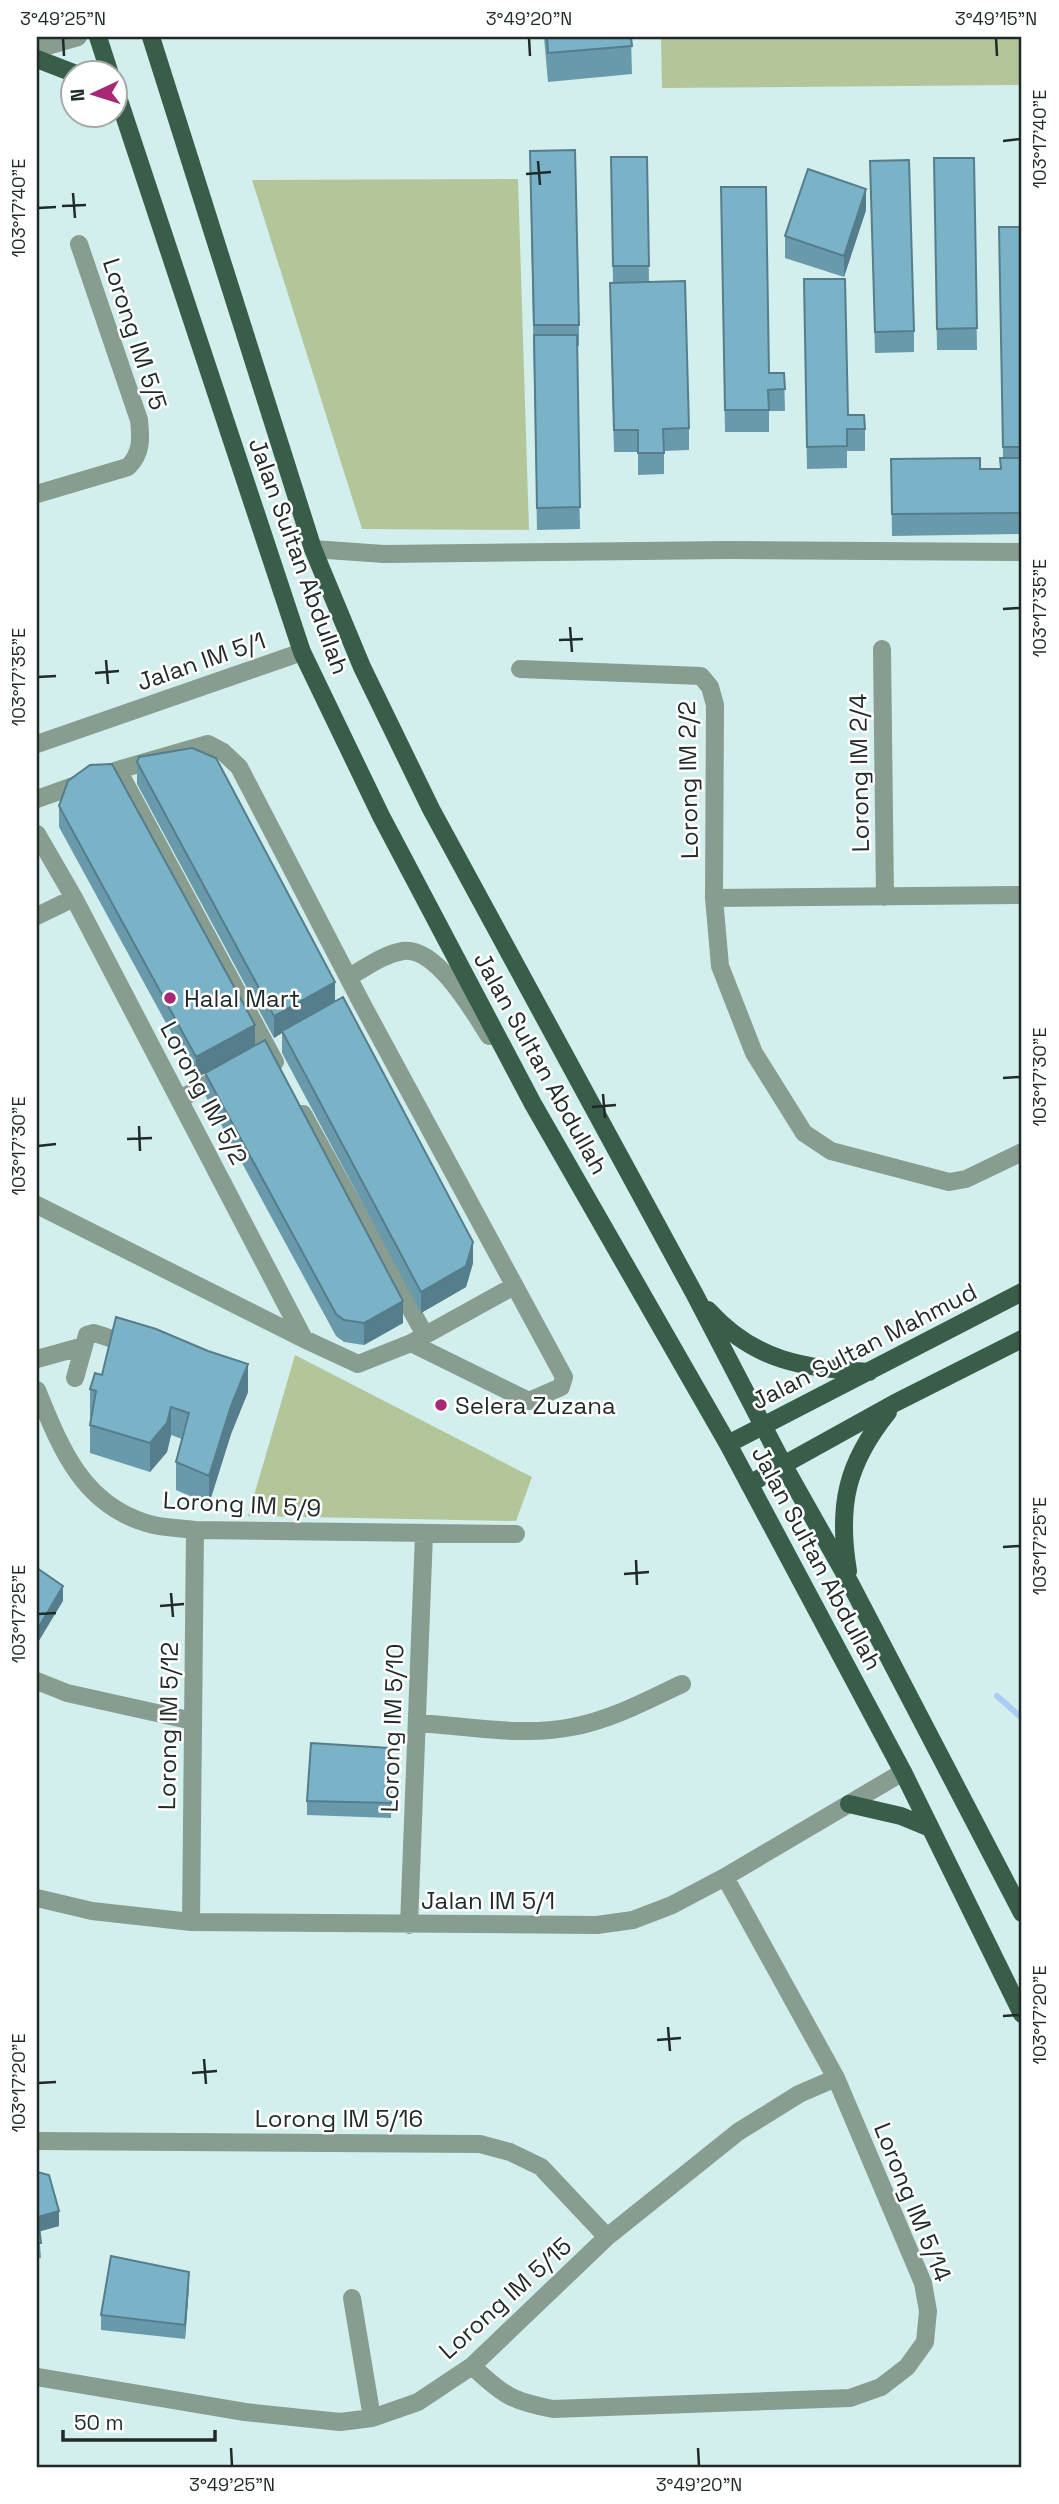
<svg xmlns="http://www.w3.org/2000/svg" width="1059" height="2504" font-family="'Space Grotesk',sans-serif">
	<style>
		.green { fill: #b3c69a }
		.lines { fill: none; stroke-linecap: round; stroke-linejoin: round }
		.stream { stroke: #acccf4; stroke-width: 6 }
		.minor { stroke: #889c8f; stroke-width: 18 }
		.major { stroke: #385d48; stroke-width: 18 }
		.wall { fill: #699aab }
		.shaded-wall { fill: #557d8b }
		.building { fill: #7ab3c7; stroke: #557d8b; stroke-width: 2 }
		.ticks { fill: none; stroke: #1f2a29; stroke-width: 2.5 }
		.poi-dot { fill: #a92876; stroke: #fff; stroke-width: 2.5 }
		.labels { text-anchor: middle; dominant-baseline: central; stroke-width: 5; stroke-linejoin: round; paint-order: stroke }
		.street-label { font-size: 24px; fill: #1f2a29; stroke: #fff }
		.poi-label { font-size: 24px; fill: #1f2a29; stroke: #fff; text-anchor: start }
		.neatline { fill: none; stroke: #1f2a29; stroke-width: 2.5 }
		.ticks-label { font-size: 18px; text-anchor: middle; fill: #1f2a29 }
	</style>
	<rect width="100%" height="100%" fill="#d2efed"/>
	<path class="green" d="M661,37H1022V85L662,88Z
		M518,179L529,530L362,529L252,180Z
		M295,1355L532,1477L516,1521L248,1516Z"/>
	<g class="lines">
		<path class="stream" d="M997,1696L1022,1718"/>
		<path class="minor" d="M37,49L78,37
			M37,494L128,467C142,453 141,438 139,420L79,244
			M313,549L384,554L728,550L1022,552
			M882,649L885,897
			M520,669L701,676L710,687L715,705L714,898L720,966L754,1053L804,1133L831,1151L949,1182L966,1179L1022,1152
			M37,744L302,652
			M118,770L275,1062
			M37,799L118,770L208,744L223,752L239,767L361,1002L564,1377L561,1387L529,1401L411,1343
			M37,834L74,898L304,1339
			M714,898L1022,895
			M37,916L74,898
			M349,977C365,968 384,954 403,951C436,946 474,1012 489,1036
			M180,1099L226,1074
			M303,1114L425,1335
			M37,1205L304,1339L358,1364L411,1343L514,1286
			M37,1359L84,1346
			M75,1378L87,1335L94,1333L125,1343
			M37,1390C60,1446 81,1503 146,1523C161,1528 179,1528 195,1530L516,1534
			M37,1681L67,1693L193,1721
			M417,1723C467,1726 522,1737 572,1727C611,1720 647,1700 682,1684
			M37,1898L92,1911L191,1922L597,1925L633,1920L672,1905L725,1877L903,1772
			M191,1922L195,1530
			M409,1925L424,1534
			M37,2141L480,2144L510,2152L541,2167L607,2237
			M352,2298L372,2418
			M472,2366C503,2395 511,2401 553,2409L850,2398L881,2387L907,2367L925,2342L928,2311L923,2283L836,2078L725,1877
			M37,2377L245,2412L340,2422L372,2418L418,2402L472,2366L607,2237L738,2132L799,2094L836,2078"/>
		<path class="major" d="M98,37L110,74
			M151,37L313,549L362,667L431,809L694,1293L784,1466L850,1583L1022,1913
			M37,59L76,74
			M116,91L302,652L381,816L533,1104L728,1444L903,1772L1022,2014
			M708,1310C755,1362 804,1368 869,1372
			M728,1444L1022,1292
			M749,1484L895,1403L1022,1339
			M848,1571C837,1505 847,1463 888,1412
			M849,1804L901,1816L930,1828"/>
	</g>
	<path class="wall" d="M544,37H631L632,74L548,82Z
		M611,157H647L649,282L689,428V450L664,451V474L638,475V452H614L610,305V283H613Z
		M934,158H974L977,350H937Z
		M870,161L914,331V352L875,353Z
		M530,173L579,325V346H577L580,529L537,530Z
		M721,187L769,373H784L785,411H769V432H725Z
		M866,210L844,277L785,258V236Z
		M1022,227V534L892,536L891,459L980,469H1001L1003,458L999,249Z
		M804,279L848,415L865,429V451H847V468L807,469Z
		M137,762L335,1001L473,1263L466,1287L421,1313L282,1053V1033L274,1038L137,784Z
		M59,806L255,1046L403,1323L364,1345L344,1342L336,1336L205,1095V1073L210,1071L196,1078L59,827Z
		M208,1351L248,1392L231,1434L209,1504L176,1490V1462L182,1439L171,1435L167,1452L150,1472L90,1453V1425L91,1417H90V1389L102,1375Z
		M307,1801L391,1803V1818L307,1815Z
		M37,2172L59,2226L39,2231L41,2258H37Z
		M189,2286L185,2339L101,2330V2315Z"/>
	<path class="shaded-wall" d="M866,189V210L844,277V256Z
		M335,982V1004L282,1031V1033L274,1038V1016Z
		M255,1025V1047L196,1078V1057Z
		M473,1242V1263L466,1287L421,1313V1292Z
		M403,1301V1323L364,1345V1323Z
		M248,1364V1392L231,1434L209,1504V1476L231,1406Z
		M171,1407V1435L167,1452L150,1472V1443Z
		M63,1586V1601L37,1644V1630Z
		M59,2211V2226L38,2232V2217Z
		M189,2272V2286L185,2339V2325Z"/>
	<path class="building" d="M547,37H631L632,46L548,53Z
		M575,150L579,325H534L530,151Z
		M611,157H647L649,266H613Z
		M934,158H974L977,328L937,329Z
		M909,160L914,331L875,332L870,161Z
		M808,169L866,189L844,256L785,236Z
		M721,187H766L769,373H784L785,389L768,390L769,410H725Z
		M999,227H1022V447H1003Z
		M804,279H845L848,415H864L865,429H847V446L807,447Z
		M685,281L689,428L663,429L664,453H638V430H614L610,283Z
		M534,335H577L580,507L537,508Z
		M980,458V469H1001L1000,458H1022V513L892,514L891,459Z
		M192,748L216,758L335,982L274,1016L137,762L139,757Z
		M112,764L255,1025L196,1057L59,806L68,781L90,765Z
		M343,997L473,1242L466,1266L421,1292L282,1031Z
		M265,1040L403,1301L364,1323L344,1320L336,1314L205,1073Z
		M116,1317L156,1329L208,1351L248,1364L231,1406L209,1476L176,1462L189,1413L171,1407L167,1423L150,1443L90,1425L96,1391L90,1389L95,1373L102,1375Z
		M37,1568L63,1586L37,1630Z
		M311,1743L389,1748L391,1803L307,1801Z
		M37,2172L49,2175L59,2211L38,2217L41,2243H37Z
		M111,2256L189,2272L185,2325L101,2315Z"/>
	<path class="ticks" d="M63,38L64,56M529,38L530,56M996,38L997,56M1003,141L1020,139M538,161L540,185M526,174L551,172M73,193L75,218M62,206L86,205M38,208L56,207M1003,609L1020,608M570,627L572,652M559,640L583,639M106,660L108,684M95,673L119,671M38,677L56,676M1003,1078L1020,1077M603,1094L605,1118M592,1107L616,1105M139,1126L140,1151M127,1139L152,1138M38,1146L56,1144M1003,1547L1020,1546M636,1560L637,1585M624,1574L649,1572M171,1593L173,1617M160,1606L184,1604M38,1614L56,1613M1003,2016L1020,2015M668,2027L670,2051M657,2040L681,2038M204,2059L206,2084M192,2073L217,2071M38,2083L56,2082M231,2448L232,2466M698,2448L699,2466"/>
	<g class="poi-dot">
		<circle cx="170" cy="998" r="7"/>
		<circle cx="441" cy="1405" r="7"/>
	</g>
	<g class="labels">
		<g class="street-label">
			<text transform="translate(135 334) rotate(72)">Lorong IM 5/5</text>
			<text transform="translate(299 556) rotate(70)">Jalan Sultan Abdullah</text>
			<text transform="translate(201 661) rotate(-19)">Jalan IM 5/1</text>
			<text transform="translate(859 773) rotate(-91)">Lorong IM 2/4</text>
			<text transform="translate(688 780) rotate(-91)">Lorong IM 2/2</text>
			<text transform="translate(541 1063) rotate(61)">Jalan Sultan Abdullah</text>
			<text transform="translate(204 1093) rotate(62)">Lorong IM 5/2</text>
			<text transform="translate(864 1346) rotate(-27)">Jalan Sultan Mahmud</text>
			<text transform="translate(242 1504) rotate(3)">Lorong IM 5/9</text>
			<text transform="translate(817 1558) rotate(62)">Jalan Sultan Abdullah</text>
			<text transform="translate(168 1726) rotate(-89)">Lorong IM 5/12</text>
			<text transform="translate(392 1728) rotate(-88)">Lorong IM 5/10</text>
			<text x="488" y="1900">Jalan IM 5/1</text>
			<text x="339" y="2118">Lorong IM 5/16</text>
			<text transform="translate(913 2202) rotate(68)">Lorong IM 5/14</text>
			<text transform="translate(505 2298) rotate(-42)">Lorong IM 5/15</text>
		</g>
		<g class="poi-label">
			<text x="184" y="998">Halal Mart</text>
			<text x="455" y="1405">Selera Zuzana</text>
		</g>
	</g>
	<rect width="1059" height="2504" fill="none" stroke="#ffffff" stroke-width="77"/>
	<g transform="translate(94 94) rotate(266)"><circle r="33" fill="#ffffff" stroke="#a5aaa9" stroke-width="2"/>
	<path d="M0-5L12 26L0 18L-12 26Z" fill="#a92876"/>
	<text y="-10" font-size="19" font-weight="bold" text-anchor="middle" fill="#1f2a29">N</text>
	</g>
	<path d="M63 2430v10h152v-10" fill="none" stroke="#1f2a29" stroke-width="3.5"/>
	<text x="74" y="2430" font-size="21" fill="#1f2a29" stroke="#ffffff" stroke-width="5" paint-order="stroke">50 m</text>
	<rect x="38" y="38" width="982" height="2428" class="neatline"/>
	<g class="ticks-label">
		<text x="63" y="25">3°49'25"N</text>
		<text x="529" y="25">3°49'20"N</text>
		<text x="996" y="25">3°49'15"N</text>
		<text transform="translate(1040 139) rotate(-90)" y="6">103°17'40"E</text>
		<text transform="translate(19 208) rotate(-90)" y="6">103°17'40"E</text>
		<text transform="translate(1040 608) rotate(-90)" y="6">103°17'35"E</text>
		<text transform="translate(19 677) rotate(-90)" y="6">103°17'35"E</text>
		<text transform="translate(1040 1077) rotate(-90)" y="6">103°17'30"E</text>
		<text transform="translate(19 1146) rotate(-90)" y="6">103°17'30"E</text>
		<text transform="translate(1040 1546) rotate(-90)" y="6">103°17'25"E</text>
		<text transform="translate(19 1614) rotate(-90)" y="6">103°17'25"E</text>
		<text transform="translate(1040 2015) rotate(-90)" y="6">103°17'20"E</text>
		<text transform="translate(19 2083) rotate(-90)" y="6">103°17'20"E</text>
		<text x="232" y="2491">3°49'25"N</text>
		<text x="699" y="2491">3°49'20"N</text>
	</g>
</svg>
